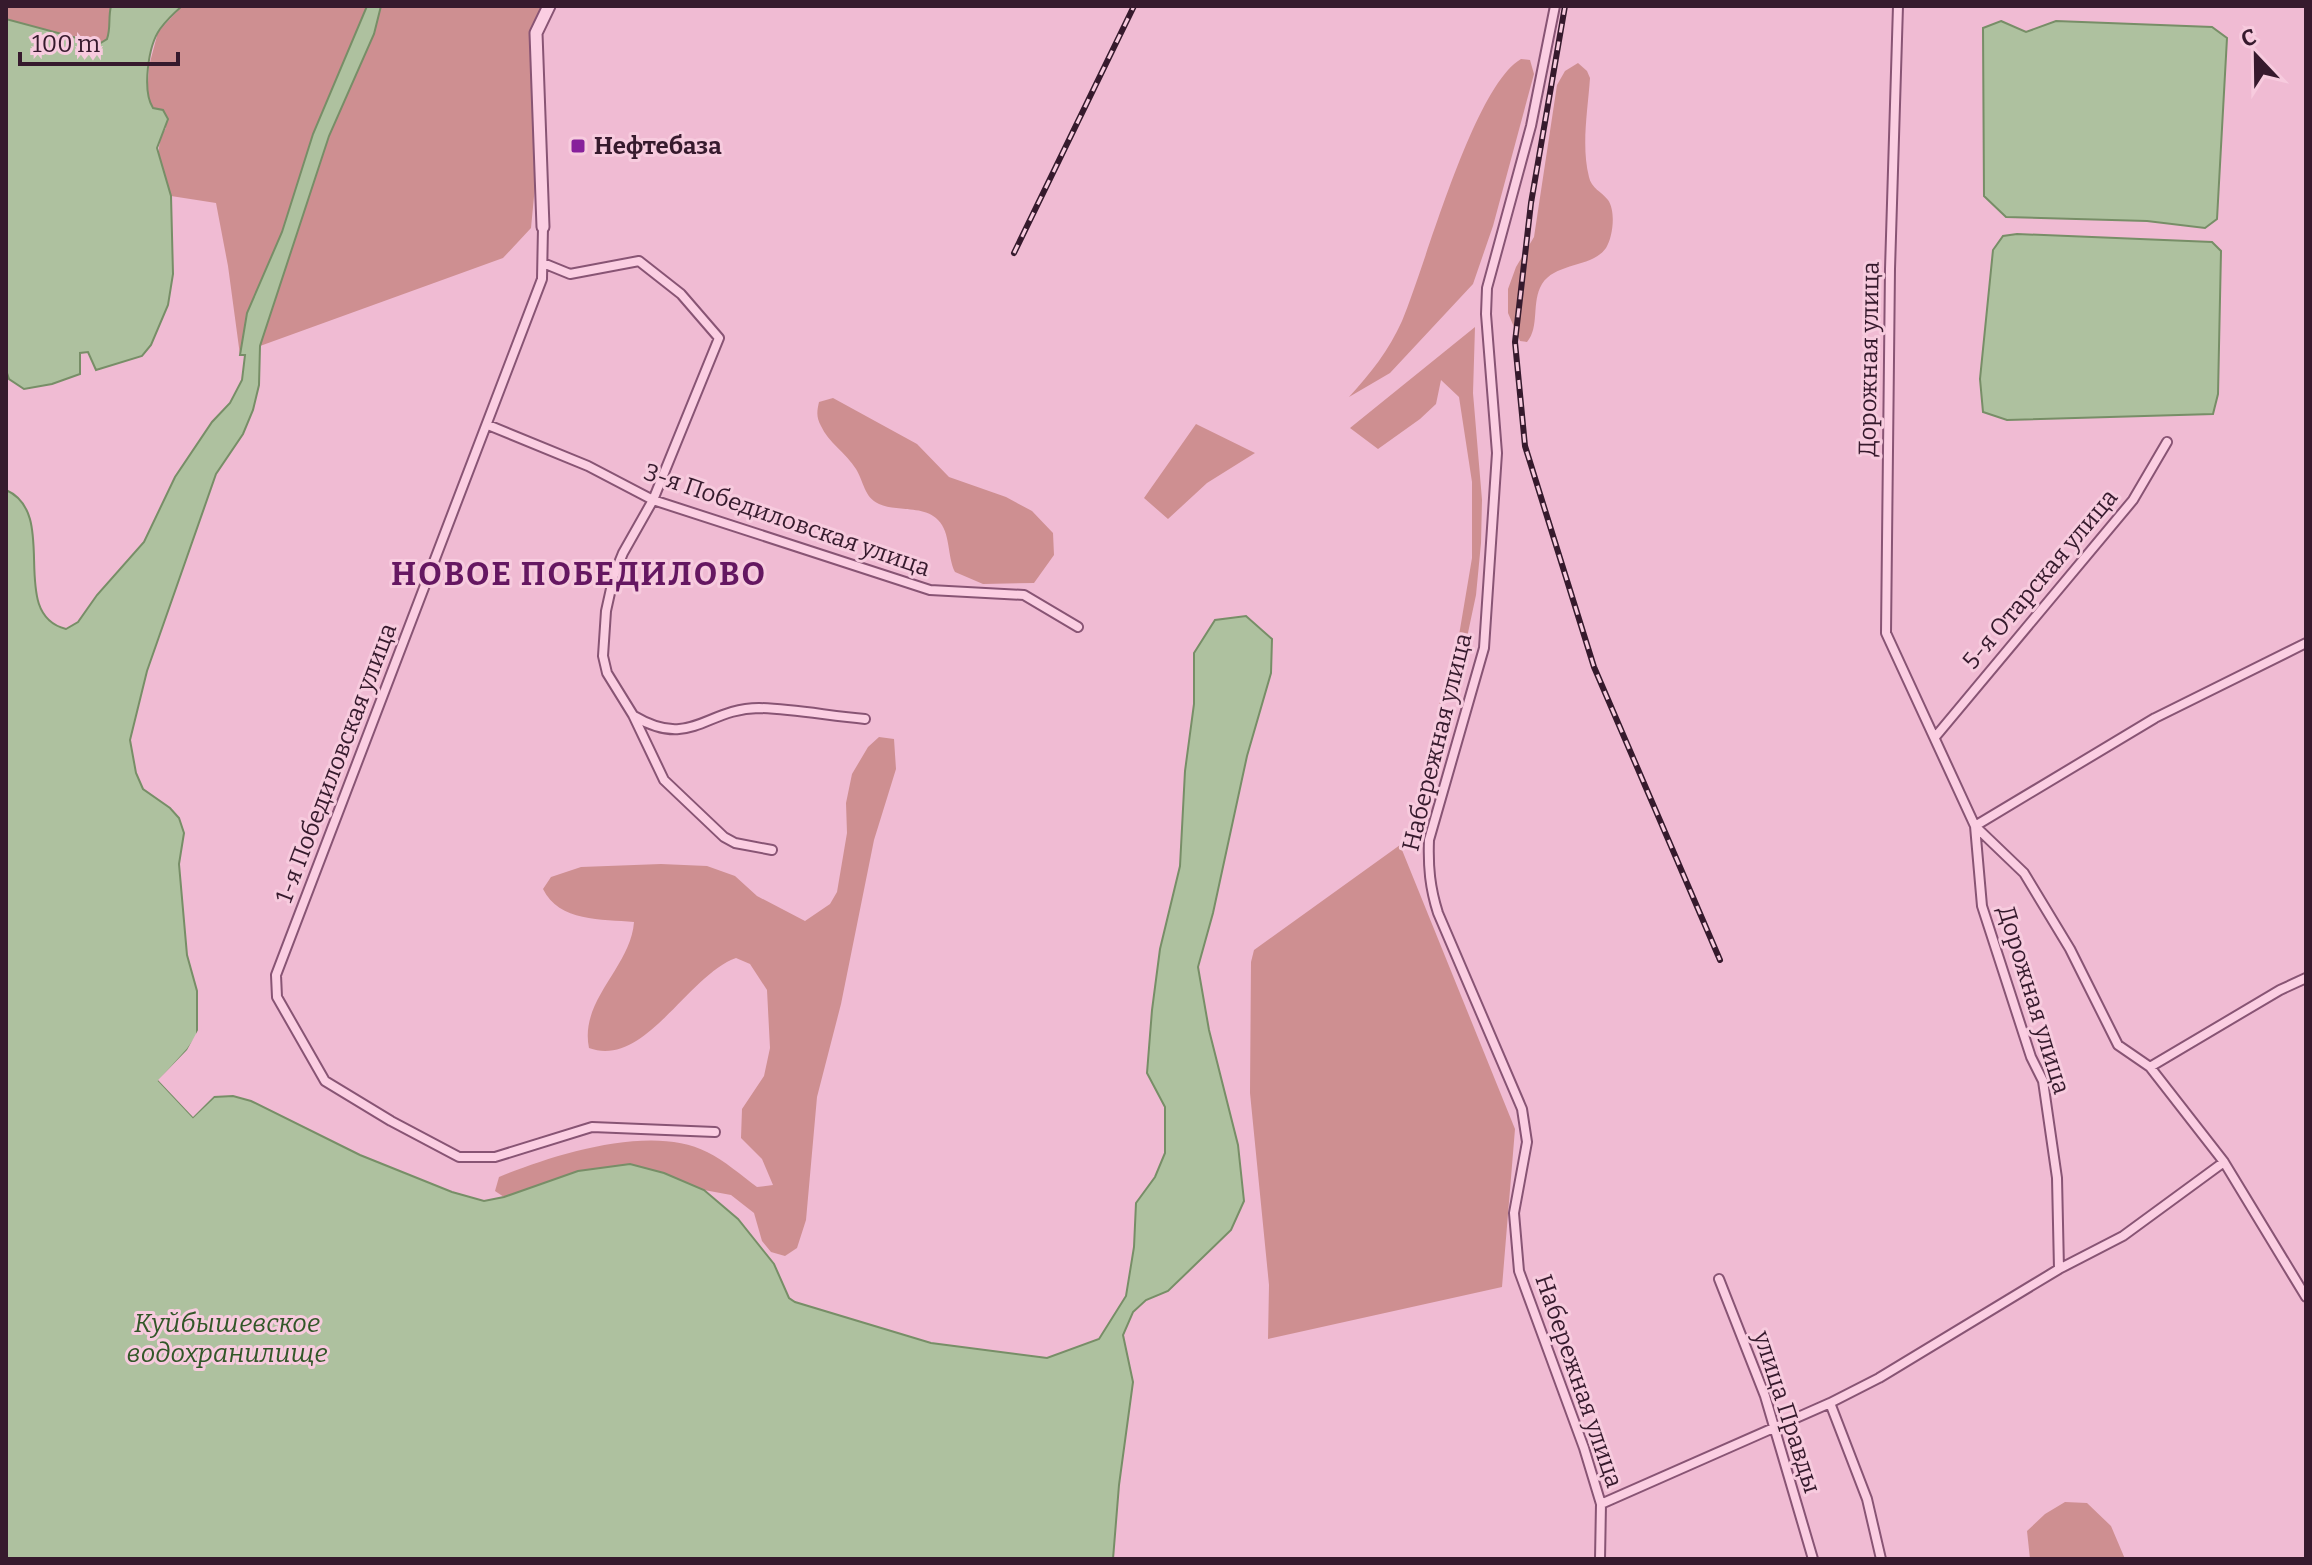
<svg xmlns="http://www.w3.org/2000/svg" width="2312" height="1565" font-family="Bitter,serif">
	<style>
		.green { fill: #ce8f91 }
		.water { fill: #aec19f; stroke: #778e67; stroke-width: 2 }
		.pier { fill: #f0bbd3 }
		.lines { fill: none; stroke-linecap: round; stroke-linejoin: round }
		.minor-casing { stroke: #885474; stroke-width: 12 }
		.tertiary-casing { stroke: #885474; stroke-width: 15 }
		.minor { stroke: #fbcee2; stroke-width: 8 }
		.tertiary { stroke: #fbcee2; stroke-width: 11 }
		.rail-casing { stroke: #361a2d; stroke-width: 6 }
		.rail { stroke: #f7cbde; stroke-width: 3; stroke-dasharray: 9; stroke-linecap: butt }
		.poi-dot { fill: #87209b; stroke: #f7cbde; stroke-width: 3 }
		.labels { text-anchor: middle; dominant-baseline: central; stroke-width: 6; stroke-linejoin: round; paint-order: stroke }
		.poi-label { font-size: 24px; font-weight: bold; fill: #361a2d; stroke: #f7cbde; text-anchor: start }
		.street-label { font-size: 24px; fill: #361a2d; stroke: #f7cbde }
		.water-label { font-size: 26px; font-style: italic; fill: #325728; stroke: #f7cbde }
		.district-label { font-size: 32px; font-weight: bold; letter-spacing: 2px; fill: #651761; stroke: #f7cbde }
	</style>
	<rect width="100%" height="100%" fill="#f0bbd3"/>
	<path class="green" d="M6,6H111C108,18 111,28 107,39L99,44L6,19Z
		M182,6H367L313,134L282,232L247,313L240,355L228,266L216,203L171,196C163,171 151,152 166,128L147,99L149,66L158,32Z
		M381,6H542L530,32L535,186L531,228L503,258L260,346L329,136L374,34Z
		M1521,59L1530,60L1534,74L1493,226L1473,284L1390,373L1349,397C1371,373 1389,350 1402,321C1426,264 1473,87 1521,59Z
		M1578,63L1587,71L1590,78C1588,109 1581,146 1589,177C1591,188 1602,192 1608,200C1616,211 1613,237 1606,248C1592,268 1556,262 1542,284C1531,302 1540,327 1527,342L1520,341L1508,313V289L1516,267L1534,237L1557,85L1565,71Z
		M1475,327L1473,393L1482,500L1481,543L1476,595L1462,661L1436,714L1456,653L1472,558V482L1459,397L1441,380L1436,404L1420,419L1378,449L1350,428Z
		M833,398L917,444L949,477L1006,497L1032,511L1053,533L1054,555L1034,583L983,584L955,572C947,556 951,533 938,520C924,505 897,512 879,504C864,497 864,482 856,469C846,453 828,442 821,426C816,417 817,411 819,402Z
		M1196,424L1255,453L1207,483L1168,519L1144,498Z
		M879,737L894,739L896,769L874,840L841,1004L817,1097L806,1220L797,1248L785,1256L771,1252L762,1241L754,1213L731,1195L704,1190L664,1173L578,1171L504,1197L495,1191L499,1177C552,1155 652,1123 707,1152C725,1161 741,1175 757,1187L773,1185L762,1159L741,1138L742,1109L764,1076L770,1048L767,990L750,964L736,958C688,975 644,1069 589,1048C579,1000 631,967 634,922C602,919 559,922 543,889L551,877L581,867L661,864L707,866L735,876L757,896L805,921L830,904L837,892L847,833L846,803L852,774L868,747Z
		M1400,845L1515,1129L1502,1287L1268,1339L1269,1285L1250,1093L1251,962L1254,950Z
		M2065,1502L2087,1503L2111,1526L2125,1559H2030L2027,1531L2045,1514Z"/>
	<path class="water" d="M111,6H182C174,13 166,21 160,29C148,46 142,91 153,108L163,110L168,119L157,148L171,196L173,274L168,305L151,345L142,356L96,370L88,352L80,353V374L52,384L24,389L9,379L6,370V19L99,44L107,39C111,28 108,18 111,6Z
		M367,6H381L374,34L329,136L260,346L259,385L253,410L243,434L216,474L147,671L130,740L136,773L143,789L170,808L179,818L184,833L179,864L187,955L197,991V1036L187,1050L159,1081L193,1117L214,1097L233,1096L251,1101L360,1155L452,1192L484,1201L504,1197L578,1171L630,1164L664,1173L704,1190L738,1219L774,1264L789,1298L795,1302L931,1343L1047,1358L1099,1339L1126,1296L1134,1247L1136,1203L1155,1177L1165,1153V1107L1147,1073L1152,1010L1160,949L1180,866L1185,771L1194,704V653L1215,620L1246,616L1272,639L1271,673L1247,756L1213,913L1198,967L1209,1030L1238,1145L1244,1201L1231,1230L1168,1291L1146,1300L1133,1312L1123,1335L1133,1382L1119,1485L1113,1559H6V490C61,514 6,614 66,629L78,622L97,595L144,542L175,477L212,422L230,403L242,380L245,355H240L247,313L282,232L313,134Z
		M2001,21L2026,32L2056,21L2212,27L2227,38L2217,219L2205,228L2147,221L2006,217L1984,196L1983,28Z
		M2017,234L2212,242L2221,251L2218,394L2213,414L2007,420L1983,412L1980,379L1993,250L2003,236Z"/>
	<path class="pier" d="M202,1023L201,1037L191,1053L163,1080L193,1113L211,1094L218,1092L193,1117L158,1080L187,1050Z"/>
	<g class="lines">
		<g class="minor-casing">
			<path id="minor" d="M1555,6L1531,126L1487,288L1486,314L1497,453L1484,648L1429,840C1428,867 1430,888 1438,913L1522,1109L1527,1142L1514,1213L1519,1271L1584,1448L1601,1504L1600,1559
				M543,227L542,279L276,975L277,997L325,1081L391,1121L459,1157H495L592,1127L715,1132
				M543,263L570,274L639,261L681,294L719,338L653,500L623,553L614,575L606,611L603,656L607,673L633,715L664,780L724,837L735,843L772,850
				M488,425L588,466L653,500L930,590L1024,595L1078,627
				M2306,643L2155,718L1975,826L2024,873L2070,949L2118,1045L2150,1067L2224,1162L2306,1297
				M634,716C691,750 706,708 759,708C794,709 830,716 865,719
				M1936,736L2133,500L2167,442
				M2150,1067L2280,990L2306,978
				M2059,1269L2123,1236L2224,1162
				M1719,1279L1765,1396L1813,1559
				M1830,1403L1867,1499L1881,1559
				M1601,1504L1830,1403L1879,1378L2059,1269L2057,1178L2043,1081L2031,1057L1982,906L1975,826L1886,633L1890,269L1898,6"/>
		</g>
		<g class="tertiary-casing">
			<path id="tertiary" d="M543,227L536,33L549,6"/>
		</g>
		<use href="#minor" class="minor"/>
		<use href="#tertiary" class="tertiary"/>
		<g class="rail-casing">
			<path id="rail" d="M1565,6L1531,203L1515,342L1525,446L1594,667L1720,960
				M1014,253L1134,6"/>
		</g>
		<use href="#rail" class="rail"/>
	</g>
	<rect class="poi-dot" x="570" y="138" width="16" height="16" rx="4"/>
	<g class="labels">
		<g class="poi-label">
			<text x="594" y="146">Нефтебаза</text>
		</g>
		<g class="street-label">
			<text transform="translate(1869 359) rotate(-89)">Дорожная улица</text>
			<text transform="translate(787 520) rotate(19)">3-я Победиловская улица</text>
			<text transform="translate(2040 579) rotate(-50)">5-я Отарская улица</text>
			<text transform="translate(1437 742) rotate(-76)">Набережная улица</text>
			<text transform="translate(336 763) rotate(-69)">1-я Победиловская улица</text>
			<text transform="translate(2034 1000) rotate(73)">Дорожная улица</text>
			<text transform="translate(1579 1381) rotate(71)">Набережная улица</text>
			<text transform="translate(1787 1412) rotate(72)">улица Правды</text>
		</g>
		<g class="water-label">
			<text x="227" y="1323">Куйбышевское<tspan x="227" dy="30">водохранилище</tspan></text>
		</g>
		<g class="district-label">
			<text x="579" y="574">НОВОЕ ПОБЕДИЛОВО</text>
		</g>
	</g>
	<rect width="2312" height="1565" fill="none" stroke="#361a2d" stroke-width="16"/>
	<g transform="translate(2256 56) rotate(338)" stroke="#f7cbde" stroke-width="6" paint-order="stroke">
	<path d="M0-6L14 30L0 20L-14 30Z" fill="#361a2d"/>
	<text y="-12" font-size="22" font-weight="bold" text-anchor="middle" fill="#361a2d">С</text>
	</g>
	<path d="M20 52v12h158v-12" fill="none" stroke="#361a2d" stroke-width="4"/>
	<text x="32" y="52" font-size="24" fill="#361a2d" stroke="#f7cbde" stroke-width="6" paint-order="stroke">100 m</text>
</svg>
